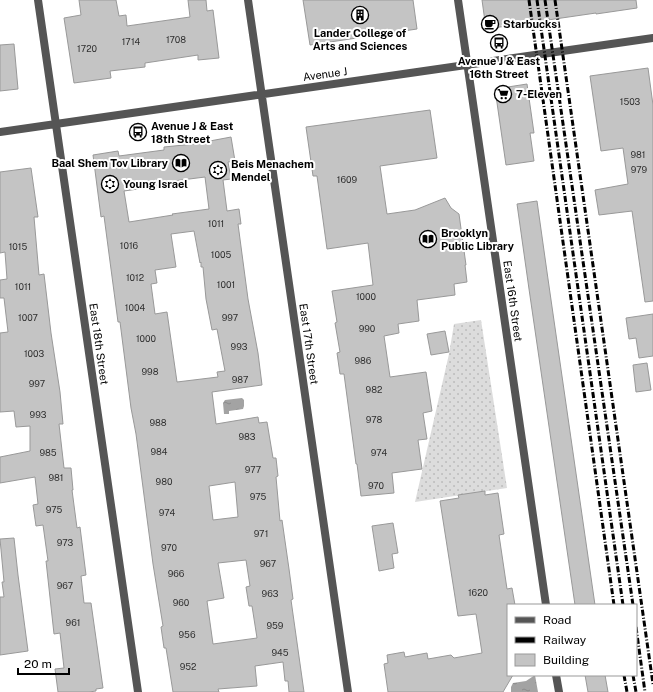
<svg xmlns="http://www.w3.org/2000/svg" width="653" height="692" font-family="'Public Sans',sans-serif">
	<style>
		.grass { fill: url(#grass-dots) }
		.water { fill: url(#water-ripples) }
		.building { fill: #c4c4c4; stroke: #999; fill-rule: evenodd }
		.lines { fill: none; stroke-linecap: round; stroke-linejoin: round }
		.minor { stroke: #555; stroke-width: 8 }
		.rail { stroke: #000; stroke-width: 3; stroke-dasharray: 6 2 1 2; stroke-linecap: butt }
		.labels { text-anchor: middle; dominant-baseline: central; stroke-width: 4; stroke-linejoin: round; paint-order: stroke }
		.number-label { font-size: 9px; fill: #313131 }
		.poi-label { font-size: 11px; font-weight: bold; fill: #000; stroke: #fff; text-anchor: start }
		.street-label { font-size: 11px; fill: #000; stroke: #fff }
	</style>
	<defs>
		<pattern id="grass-dots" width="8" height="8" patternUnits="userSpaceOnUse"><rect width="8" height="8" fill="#dcdcdc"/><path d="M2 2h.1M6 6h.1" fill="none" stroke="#bbb" stroke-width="1.8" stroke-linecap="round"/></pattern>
		<pattern id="water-ripples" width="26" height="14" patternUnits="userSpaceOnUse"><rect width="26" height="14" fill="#a3a3a3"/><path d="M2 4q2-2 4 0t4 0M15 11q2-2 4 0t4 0" fill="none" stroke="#8b8b8b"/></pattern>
	</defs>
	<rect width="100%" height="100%" fill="#fff"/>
	<path class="grass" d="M481,320L507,488L415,502L449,354L454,324Z"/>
	<path class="water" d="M242,398L244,400V406L243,409L229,411V414H224L223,403L225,400Z
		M535,675L538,692H511V687L513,683L526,681Z"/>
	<path class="building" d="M79,0H116L119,16L126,15L127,26L190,17L188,0H206L207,11L213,10L219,58L198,60V55L145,63V67L110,71L111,78L74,83L64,18L81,15Z
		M303,0H413L417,29L310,45Z
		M482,0H636L637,8L596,14V13L486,29Z
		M14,44L18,89L0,91V45Z
		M648,68L653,105V301L645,302L632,211L599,215L595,190L628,184L623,148L601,151L590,76Z
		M527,84L534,133H530L534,161L506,165L495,89Z
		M430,110L437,158L380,166L387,214L415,210L445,198L451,208L459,214L466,265H465L467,282L454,284L455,295L417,300L419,321L398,324L399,333L384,336L390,377L426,372L432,411L423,413L427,439L418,440L422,469L392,473L394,493L361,496L357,464H356L344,374H340L337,353L340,352L335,323L337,322L332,291L373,285L368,243L327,249L317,176H313L306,127Z
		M231,137L235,161L228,162L231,179L223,180L227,211L239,209L241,224H238L248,299L258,353L262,385L212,392L216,424L258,417L259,423L267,422L273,458H276L278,476L276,477L280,521L282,520L289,569L293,599L291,600L304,692H289L288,681H285L283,662L255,666L257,686L218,689L219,692H173L166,648H164L161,627L163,626L153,564L136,434L131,408L120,322H118L104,216L101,217L93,155L118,151L119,156L164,150V147L194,144ZM205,177L209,209L172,214L173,215L129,222L124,191L159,186L158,183ZM194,231L200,263L201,262V267H203L206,299L212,330L217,329L225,371L217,372L218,377L177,382L167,312L155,314L151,284L157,283L155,270L176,267L171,234ZM235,482L238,517L213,520L209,486ZM246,560L250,586L246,587L249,606H252L257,638L213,644L207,601L224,598L218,563Z
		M31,168L38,217H34L39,275L44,274L51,333L60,392L63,424H59L64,468H71L73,490H72L77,528L80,527L86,575L81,576L84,603H91L103,688L96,689V691L89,692H58L55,669L64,668L60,633L54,634L46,561H48L43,525L36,526L33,505L38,504L35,477L0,483V457L30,451V426L16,427L14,411L0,412V333L8,332L4,298H0V280L7,279L5,252L0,253V172Z
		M537,201L548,279L595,605H575L529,289L517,204Z
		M653,314V356L639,358L636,338L629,339L626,318Z
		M445,331L449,352L431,355L427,334Z
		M647,363L651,390L636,392L633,365Z
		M485,491V495L498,493L504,534L499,535L507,589L512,588L515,605H508V675H513L503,692H388L384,664L388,663L387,655L404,652L405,657L427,653L428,659L451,655L454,658L482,653L476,614L458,616L440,501L459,498L458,495Z
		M393,523L398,553L392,554L394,568L379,571L372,526Z
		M14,538L18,575L28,651L0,655V597H4L2,582H4L0,539Z
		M585,675H605L608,692H588Z"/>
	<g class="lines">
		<path class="minor" d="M38,0L138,692
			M248,0L348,692
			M458,0L546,605
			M0,132L653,38
			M556,675L559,692"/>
		<path class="rail" d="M529,0L614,605
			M537,0L623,605
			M545,0L633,605
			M555,0L653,684
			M636,627L645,692
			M624,675L627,692
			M633,675L636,692"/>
	</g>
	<defs>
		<g id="building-ring" transform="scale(0.9)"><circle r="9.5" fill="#fff" stroke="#000" stroke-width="1.5"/><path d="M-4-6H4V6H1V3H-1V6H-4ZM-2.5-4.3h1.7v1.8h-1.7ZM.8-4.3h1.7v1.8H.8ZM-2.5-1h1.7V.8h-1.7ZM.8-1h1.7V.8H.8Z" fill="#000"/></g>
		<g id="cafe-ring" transform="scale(0.9)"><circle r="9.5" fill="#fff" stroke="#000" stroke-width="1.5"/><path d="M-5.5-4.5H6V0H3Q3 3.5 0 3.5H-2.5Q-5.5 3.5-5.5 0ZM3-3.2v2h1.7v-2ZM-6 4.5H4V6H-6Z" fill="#000"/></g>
		<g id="bus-ring" transform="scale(0.9)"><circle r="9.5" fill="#fff" stroke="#000" stroke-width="1.5"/><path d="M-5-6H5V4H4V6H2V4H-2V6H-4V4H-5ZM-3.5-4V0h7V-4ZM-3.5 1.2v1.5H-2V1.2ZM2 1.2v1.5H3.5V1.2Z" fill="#000"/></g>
		<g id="supermarket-ring" transform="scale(0.9)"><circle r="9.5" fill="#fff" stroke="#000" stroke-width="1.5"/><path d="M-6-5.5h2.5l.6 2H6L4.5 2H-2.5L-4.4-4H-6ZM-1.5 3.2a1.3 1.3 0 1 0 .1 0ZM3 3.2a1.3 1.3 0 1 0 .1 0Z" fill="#000"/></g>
		<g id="library-ring" transform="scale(0.9)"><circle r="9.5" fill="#fff" stroke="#000" stroke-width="1.5"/><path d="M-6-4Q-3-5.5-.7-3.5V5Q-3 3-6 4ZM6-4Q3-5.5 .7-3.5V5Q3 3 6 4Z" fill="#000"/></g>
		<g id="synagogue-ring" transform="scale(0.9)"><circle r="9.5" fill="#fff" stroke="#000" stroke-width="1.5"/><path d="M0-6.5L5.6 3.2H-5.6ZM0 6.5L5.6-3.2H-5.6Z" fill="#000"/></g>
	</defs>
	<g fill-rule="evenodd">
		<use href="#building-ring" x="360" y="15"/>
		<use href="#cafe-ring" x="490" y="24"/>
		<use href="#bus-ring" x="499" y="43"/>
		<use href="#supermarket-ring" x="503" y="94"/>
		<use href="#bus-ring" x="138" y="132"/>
		<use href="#library-ring" x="181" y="163"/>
		<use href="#synagogue-ring" x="218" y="170"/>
		<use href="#synagogue-ring" x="110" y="184"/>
		<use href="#library-ring" x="428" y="239"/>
	</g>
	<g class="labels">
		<g class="number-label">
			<text x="176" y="39">1708</text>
			<text x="131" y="41">1714</text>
			<text x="87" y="48">1720</text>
			<text x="630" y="101">1503</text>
			<text x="638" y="154">981</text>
			<text x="639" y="169">979</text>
			<text x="347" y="179">1609</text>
			<text x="216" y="223">1011</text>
			<text x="129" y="245">1016</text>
			<text x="18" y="246">1015</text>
			<text x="221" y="254">1005</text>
			<text x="135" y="277">1012</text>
			<text x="226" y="284">1001</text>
			<text x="23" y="286">1011</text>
			<text x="366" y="296">1000</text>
			<text x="135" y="307">1004</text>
			<text x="28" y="317">1007</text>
			<text x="230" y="317">997</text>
			<text x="367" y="328">990</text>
			<text x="146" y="338">1000</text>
			<text x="239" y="346">993</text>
			<text x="34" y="353">1003</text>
			<text x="363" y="360">986</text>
			<text x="150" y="371">998</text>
			<text x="240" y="379">987</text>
			<text x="37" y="383">997</text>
			<text x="374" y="389">982</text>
			<text x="38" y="414">993</text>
			<text x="374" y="419">978</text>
			<text x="158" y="422">988</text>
			<text x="247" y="436">983</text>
			<text x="159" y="451">984</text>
			<text x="48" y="452">985</text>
			<text x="379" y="452">974</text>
			<text x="253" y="469">977</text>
			<text x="56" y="477">981</text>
			<text x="164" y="481">980</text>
			<text x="376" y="485">970</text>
			<text x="258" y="496">975</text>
			<text x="54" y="509">975</text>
			<text x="167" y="512">974</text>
			<text x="261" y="533">971</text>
			<text x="65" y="542">973</text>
			<text x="169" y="547">970</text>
			<text x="268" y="563">967</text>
			<text x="176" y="573">966</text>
			<text x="65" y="585">967</text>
			<text x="478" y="592">1620</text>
			<text x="270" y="593">963</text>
			<text x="181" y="602">960</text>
			<text x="73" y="622">961</text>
			<text x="275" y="625">959</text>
			<text x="187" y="634">956</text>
			<text x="280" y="652">945</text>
			<text x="188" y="666">952</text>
		</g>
		<g class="poi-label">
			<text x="503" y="24">Starbucks</text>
			<text x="360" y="33" text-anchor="middle">Lander College of<tspan x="360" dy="13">Arts and Sciences</tspan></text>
			<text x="499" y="61" text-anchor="middle">Avenue J &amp; East<tspan x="499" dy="13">16th Street</tspan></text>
			<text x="516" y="94">7-Eleven</text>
			<text x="151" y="126">Avenue J &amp; East<tspan x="151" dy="13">18th Street</tspan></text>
			<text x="168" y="163" text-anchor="end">Baal Shem Tov Library</text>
			<text x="231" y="164">Beis Menachem<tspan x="231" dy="13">Mendel</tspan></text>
			<text x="123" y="184">Young Israel</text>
			<text x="441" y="233">Brooklyn<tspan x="441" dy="13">Public Library</tspan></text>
		</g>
		<g class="street-label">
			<text transform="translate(325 74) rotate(-8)">Avenue J</text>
			<text transform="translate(513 301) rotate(82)">East 16th Street</text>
			<text transform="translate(99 344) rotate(82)">East 18th Street</text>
			<text transform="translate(309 344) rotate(82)">East 17th Street</text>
		</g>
	</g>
	<rect x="507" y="604" width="130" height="72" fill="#ffffff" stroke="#999999"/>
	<rect x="515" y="617" width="20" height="6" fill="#555555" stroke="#999999"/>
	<text x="543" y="624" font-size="12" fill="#000000">Road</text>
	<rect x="515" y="637" width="20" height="6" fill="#000000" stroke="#999999"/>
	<text x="543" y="644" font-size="12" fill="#000000">Railway</text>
	<rect x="515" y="654" width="20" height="12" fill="#c4c4c4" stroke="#999999"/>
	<text x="543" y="664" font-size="12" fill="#000000">Building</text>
	<path d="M18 668v6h51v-6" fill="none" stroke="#000000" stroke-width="2"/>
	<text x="24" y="668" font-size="12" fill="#000000" stroke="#ffffff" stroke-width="3" paint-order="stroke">20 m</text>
</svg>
